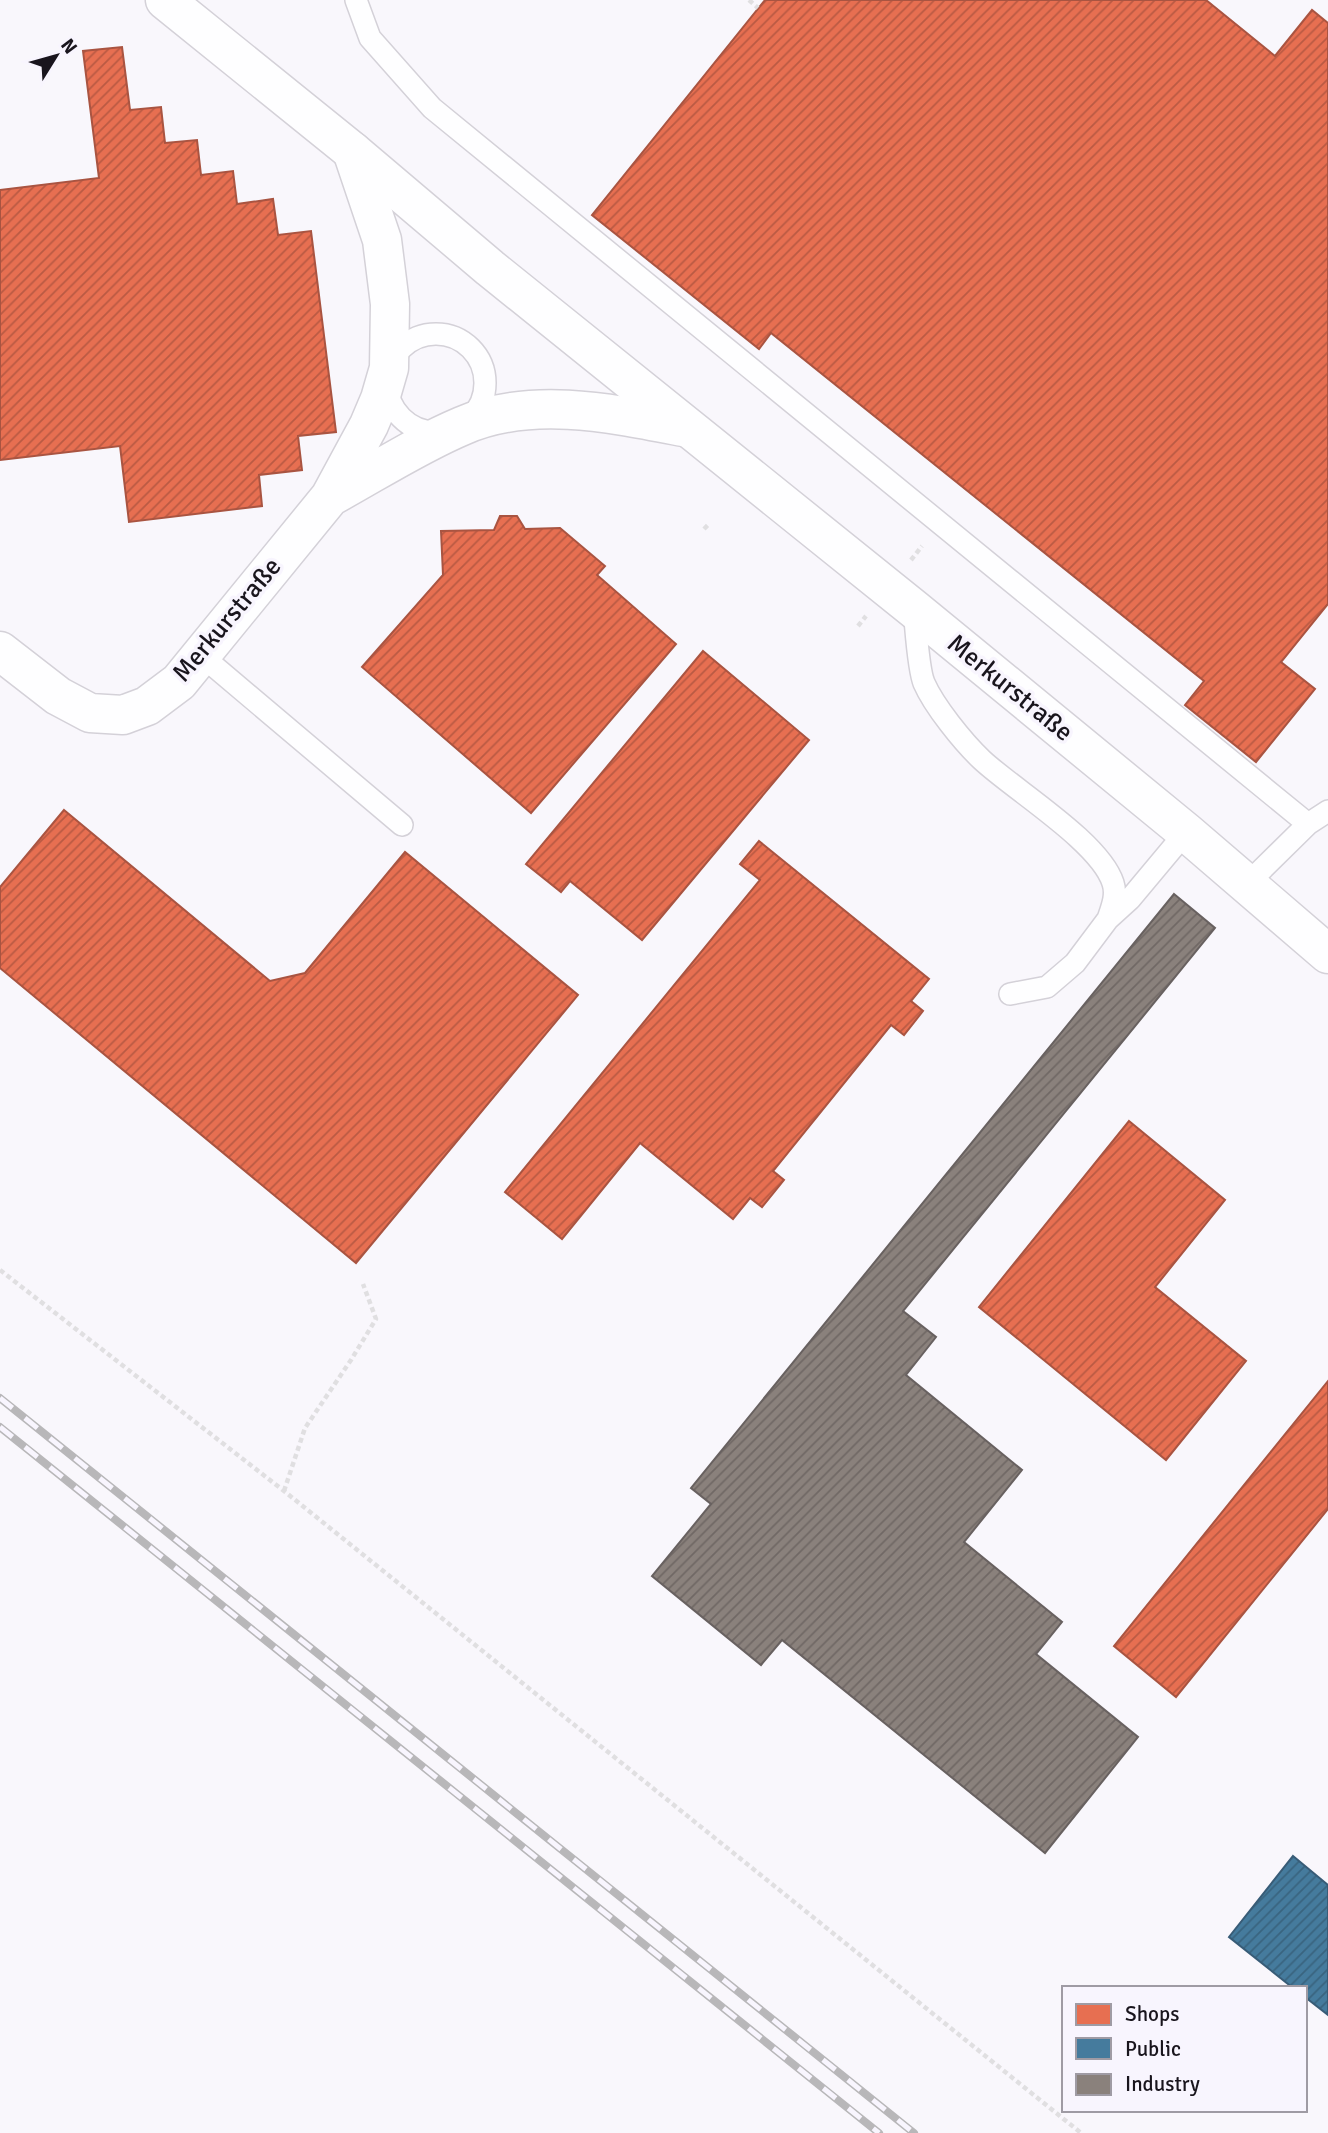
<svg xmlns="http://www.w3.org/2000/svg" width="1328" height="2133" font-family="Signika,sans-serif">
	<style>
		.shops { fill: url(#shops-hatch); stroke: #a95441; stroke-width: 2 }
		.public { fill: url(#public-hatch); stroke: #385c77; stroke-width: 2 }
		.industry { fill: url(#industry-hatch); stroke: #686160; stroke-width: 2 }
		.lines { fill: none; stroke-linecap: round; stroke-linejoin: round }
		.lane-casing { stroke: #d4d1d8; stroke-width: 24 }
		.street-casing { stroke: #d4d1d8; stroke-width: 41 }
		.secondary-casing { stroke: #d4d1d8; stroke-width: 41 }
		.path { stroke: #e0dfe1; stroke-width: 4.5; stroke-dasharray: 5 3.5; stroke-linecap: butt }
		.lane { stroke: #fefeff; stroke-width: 21 }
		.street { stroke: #fefeff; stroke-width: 38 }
		.secondary { stroke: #fefeff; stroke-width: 38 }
		.rail-casing { stroke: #b8b7b9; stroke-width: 8 }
		.rail { stroke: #f8f5fe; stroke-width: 5; stroke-dasharray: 16; stroke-linecap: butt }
		.labels { text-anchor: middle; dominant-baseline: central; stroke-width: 7; stroke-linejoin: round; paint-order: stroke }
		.street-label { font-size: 26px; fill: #19151d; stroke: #f8f5fe }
	</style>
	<defs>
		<pattern id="shops-hatch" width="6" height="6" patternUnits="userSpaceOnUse" patternTransform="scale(1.75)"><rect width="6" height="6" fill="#e76f51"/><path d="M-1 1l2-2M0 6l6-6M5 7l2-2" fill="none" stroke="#ba5a43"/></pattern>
		<pattern id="public-hatch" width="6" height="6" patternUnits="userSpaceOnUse" patternTransform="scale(1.75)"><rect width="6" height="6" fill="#457b9d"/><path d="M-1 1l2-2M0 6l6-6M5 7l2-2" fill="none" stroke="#39647f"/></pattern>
		<pattern id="industry-hatch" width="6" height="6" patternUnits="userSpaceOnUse" patternTransform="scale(1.75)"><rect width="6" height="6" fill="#8a817c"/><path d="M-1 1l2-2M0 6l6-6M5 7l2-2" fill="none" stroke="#706865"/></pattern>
	</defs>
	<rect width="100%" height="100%" fill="#f9f7fc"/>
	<path class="shops" d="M765,0H1206L1275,56L1312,10L1328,23V604L1281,662L1315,689L1256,762L1185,705L1204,681L771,333L759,349L592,215Z
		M122,47L130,110L161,107L165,143L197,140L201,175L233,171L237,204L273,199L278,235L311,231L336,432L298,436L302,470L259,475L262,506L129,522L120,446L0,460V190L99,178L83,51Z
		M500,516H517L525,529L560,528L605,566L597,575L676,644L531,813L362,667L443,575L441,531L494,530Z
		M703,651L809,740L642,940L570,881L561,892L526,864Z
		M64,810L270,981L305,973L405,852L578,995L356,1263L0,968V887Z
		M759,841L929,979L911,1001L923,1011L904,1035L891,1025L773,1171L784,1180L762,1207L750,1198L733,1219L640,1143L562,1239L505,1192L760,880L740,864Z
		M1129,1121L1225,1200L1155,1287L1246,1361L1166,1460L979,1307Z
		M1328,1381V1509L1176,1697L1114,1646Z"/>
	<path class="public" d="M1293,1856L1328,1885V2015L1305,1997V1988H1293L1229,1937Z"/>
	<path class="industry" d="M1174,894L1215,928L903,1311L936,1337L906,1375L1022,1470L964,1542L1062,1622L1036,1654L1138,1737L1045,1853L782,1640L761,1665L652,1576L711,1504L691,1488Z"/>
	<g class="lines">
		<g class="lane-casing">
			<path id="lane" d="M356,0L370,38L432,108L1308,824
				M387 383a49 49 0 1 1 98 0a49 49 0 1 1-98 0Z
				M914,609C916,626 918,669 924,683C934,706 963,742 982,760C1014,790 1100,842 1113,883C1117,895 1112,907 1108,919
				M202,656L402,825
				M1247,884L1308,824L1328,811
				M1010,994L1047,987L1075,963L1108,919L1130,899L1186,832"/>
		</g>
		<g class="street-casing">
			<path id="street" d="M330,497C374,473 417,445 462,426C532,395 616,414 688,428
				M0,651L58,696L90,713L123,715L147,706L179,682L330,497L369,425L380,399L389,368L390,304L382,240L352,151"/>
		</g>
		<g class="secondary-casing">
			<path id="secondary" d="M165,0L352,151L490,268L914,609L1186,832L1328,954"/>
		</g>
		<path class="path" d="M749,0L758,8
			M704,529L709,524
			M911,560L922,546
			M858,626L866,616
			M0,1270L284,1491L1081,2133
			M284,1491L305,1428L351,1360L376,1319L363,1284"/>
		<use href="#lane" class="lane"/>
		<use href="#street" class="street"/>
		<use href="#secondary" class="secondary"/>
		<g class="rail-casing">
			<path id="rail" d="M0,1398L914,2133
				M0,1427L879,2133"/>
		</g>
		<use href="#rail" class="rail"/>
	</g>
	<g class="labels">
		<g class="street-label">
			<text transform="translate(227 620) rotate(-50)">Merkurstraße</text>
			<text transform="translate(1010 688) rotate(39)">Merkurstraße</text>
		</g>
	</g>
	<rect x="1062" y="1986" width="245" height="126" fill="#f8f5fe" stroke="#9f9ba4" stroke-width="2"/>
	<rect x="1076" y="2004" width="35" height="21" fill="#e76f51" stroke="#9f9ba4" stroke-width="2"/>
	<text x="1125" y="2021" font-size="21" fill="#19151d">Shops</text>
	<rect x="1076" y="2038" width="35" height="21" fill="#457b9d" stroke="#9f9ba4" stroke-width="2"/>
	<text x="1125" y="2056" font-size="21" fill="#19151d">Public</text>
	<rect x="1076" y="2074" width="35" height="21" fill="#8a817c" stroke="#9f9ba4" stroke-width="2"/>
	<text x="1125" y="2091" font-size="21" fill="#19151d">Industry</text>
	<g transform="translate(56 56) rotate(53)" stroke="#f8f5fe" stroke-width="5" paint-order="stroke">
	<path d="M0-5L12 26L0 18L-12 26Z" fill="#19151d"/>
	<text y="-10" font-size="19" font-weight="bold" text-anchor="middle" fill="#19151d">N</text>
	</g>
</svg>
